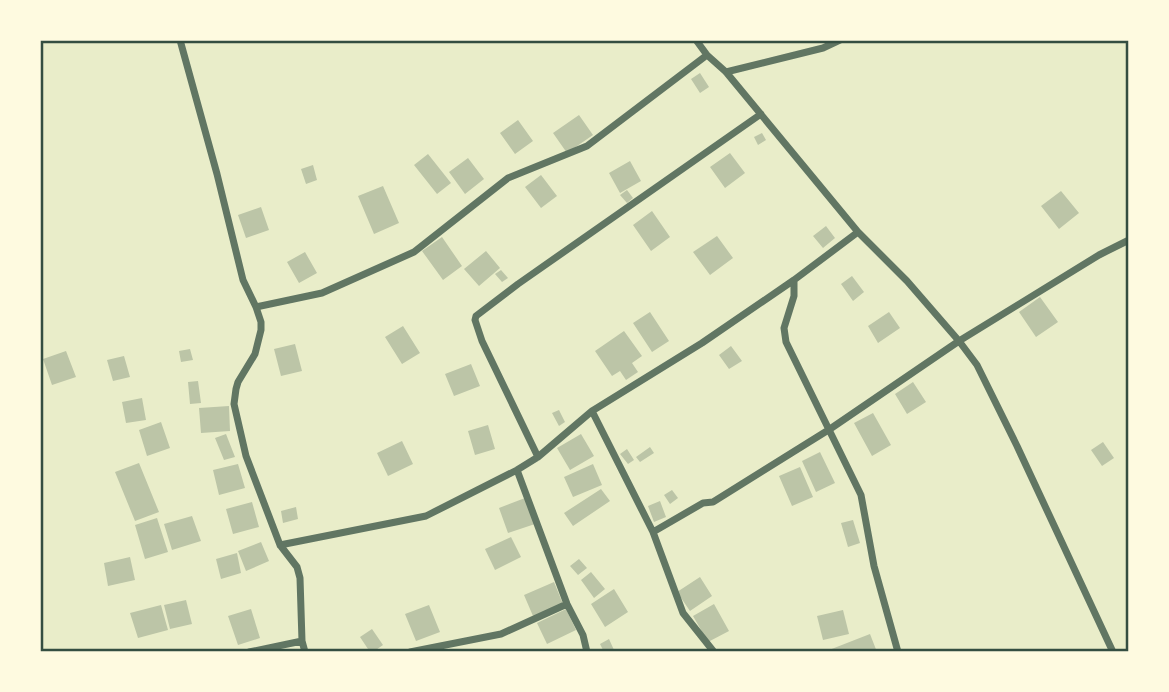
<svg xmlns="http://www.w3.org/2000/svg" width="1169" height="692" font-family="'PT Sans',sans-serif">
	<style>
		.building { fill: #bcc5a7 }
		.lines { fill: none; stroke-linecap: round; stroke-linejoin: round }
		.minor { stroke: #617663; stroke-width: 7 }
		.neatline { fill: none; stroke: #344e41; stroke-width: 2.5 }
	</style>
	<rect width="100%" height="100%" fill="#e9edc9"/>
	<path class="building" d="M700,73L709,87L700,93L691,79Z
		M579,115L593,135L567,153L553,133Z
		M518,120L533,141L515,154L500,133Z
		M762,133L766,140L758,145L754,137Z
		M730,153L745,173L725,188L710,167Z
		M428,154L451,183L437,194L414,165Z
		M468,158L484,179L465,194L449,172Z
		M630,161L641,181L620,193L609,173Z
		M313,165L317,180L306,184L301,169Z
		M541,175L557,196L541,208L525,187Z
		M383,186L399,223L374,234L358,196Z
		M627,190L633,198L627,203L620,195Z
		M1061,191L1079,213L1059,229L1041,206Z
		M261,207L269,230L246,238L238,215Z
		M652,211L670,237L651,251L633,225Z
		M826,226L835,238L823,248L813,236Z
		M717,236L733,258L710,275L693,252Z
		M442,237L462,266L443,280L422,251Z
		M486,251L500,268L479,286L464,269Z
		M305,252L317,273L299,283L287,262Z
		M501,270L508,278L502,282L495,274Z
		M852,276L864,292L853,301L841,284Z
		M1040,297L1058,322L1036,337L1019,312Z
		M650,312L669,341L652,352L633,323Z
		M889,312L900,328L878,343L868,326Z
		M403,326L420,353L402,364L385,337Z
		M624,331L642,356L632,363L638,372L626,380L620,371L612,376L595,351Z
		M295,344L302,371L281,376L274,349Z
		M731,346L742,361L729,369L719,355Z
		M190,349L193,360L181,362L179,351Z
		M66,351L76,377L52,385L43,359Z
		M124,356L130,377L113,381L107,360Z
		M471,364L480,386L454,396L445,374Z
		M198,381L201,403L190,404L188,382Z
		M913,382L926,402L907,414L895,394Z
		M142,398L146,420L126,423L122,402Z
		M229,406L230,431L201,433L199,408Z
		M559,410L565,422L559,426L552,413Z
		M873,413L891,445L872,456L854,423Z
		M161,422L170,448L147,456L139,430Z
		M488,425L495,449L475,455L468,431Z
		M226,434L235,457L224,460L215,438Z
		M581,434L594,456L570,470L557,448Z
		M402,441L413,464L388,476L377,453Z
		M1103,442L1114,458L1102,466L1091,450Z
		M650,447L654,453L640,462L636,457Z
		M627,449L634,460L628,464L620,454Z
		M820,452L835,483L816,492L802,461Z
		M139,463L159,512L135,521L115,472Z
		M238,464L245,488L219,495L213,470Z
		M593,464L602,485L573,497L564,477Z
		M800,467L813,497L792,506L779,476Z
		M601,489L610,501L573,526L564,513Z
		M672,490L678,498L670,504L664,495Z
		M525,498L535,524L508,533L499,508Z
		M660,501L666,517L654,522L648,506Z
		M252,502L259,527L233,534L226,509Z
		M296,507L298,519L283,523L281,511Z
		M192,516L201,541L172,550L164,524Z
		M157,518L168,552L145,559L135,525Z
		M853,520L860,543L848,547L841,523Z
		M511,537L521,557L495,570L485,549Z
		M261,542L269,561L246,571L238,551Z
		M237,553L241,573L221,579L216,559Z
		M130,557L135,580L108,586L104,563Z
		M579,559L587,568L578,575L570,566Z
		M591,572L605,589L594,598L581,580Z
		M700,577L712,596L690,611L677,592Z
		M554,582L563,604L533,616L524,595Z
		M614,589L628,612L605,627L591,604Z
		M186,600L192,624L170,629L164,605Z
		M714,604L729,631L708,642L693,616Z
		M161,605L168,630L138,638L130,613Z
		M429,605L440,632L416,641L405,614Z
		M251,609L260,638L238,645L228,616Z
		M566,609L576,630L547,644L537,623Z
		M843,610L849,634L823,640L817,616Z
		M372,629L383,645L373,652H370L360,637Z
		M870,634L877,652H830L829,650Z
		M609,639L614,650L604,652L600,644Z"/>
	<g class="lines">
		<path class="minor" d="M180,40L217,174L243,280L256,307L261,322V330L255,354L238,382L236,389L234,404L246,456L280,545L297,567L300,578L302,641L305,652
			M696,40L707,55L726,72L858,232L907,281L959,341L977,365L1017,446L1113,652
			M726,72L823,48L840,40
			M794,280V296L784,328L786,342L861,495L874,566L898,652
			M256,307L322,293L414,252L508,178L587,146L707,55
			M592,411L653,532L683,613L714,652
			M538,457L592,411L702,343L794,280L858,232
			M517,470L567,604L583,635L587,652
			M653,532L703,503L713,502L830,429L959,341L1099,255L1129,240
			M280,545L426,516L517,470L538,457L482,341L475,320L476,316L518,284L761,114
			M249,652L302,641
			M410,652L501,634L567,604"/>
	</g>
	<rect width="1169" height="692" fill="none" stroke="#fefae0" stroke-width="84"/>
	<rect x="42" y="42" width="1085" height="608" class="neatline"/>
</svg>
